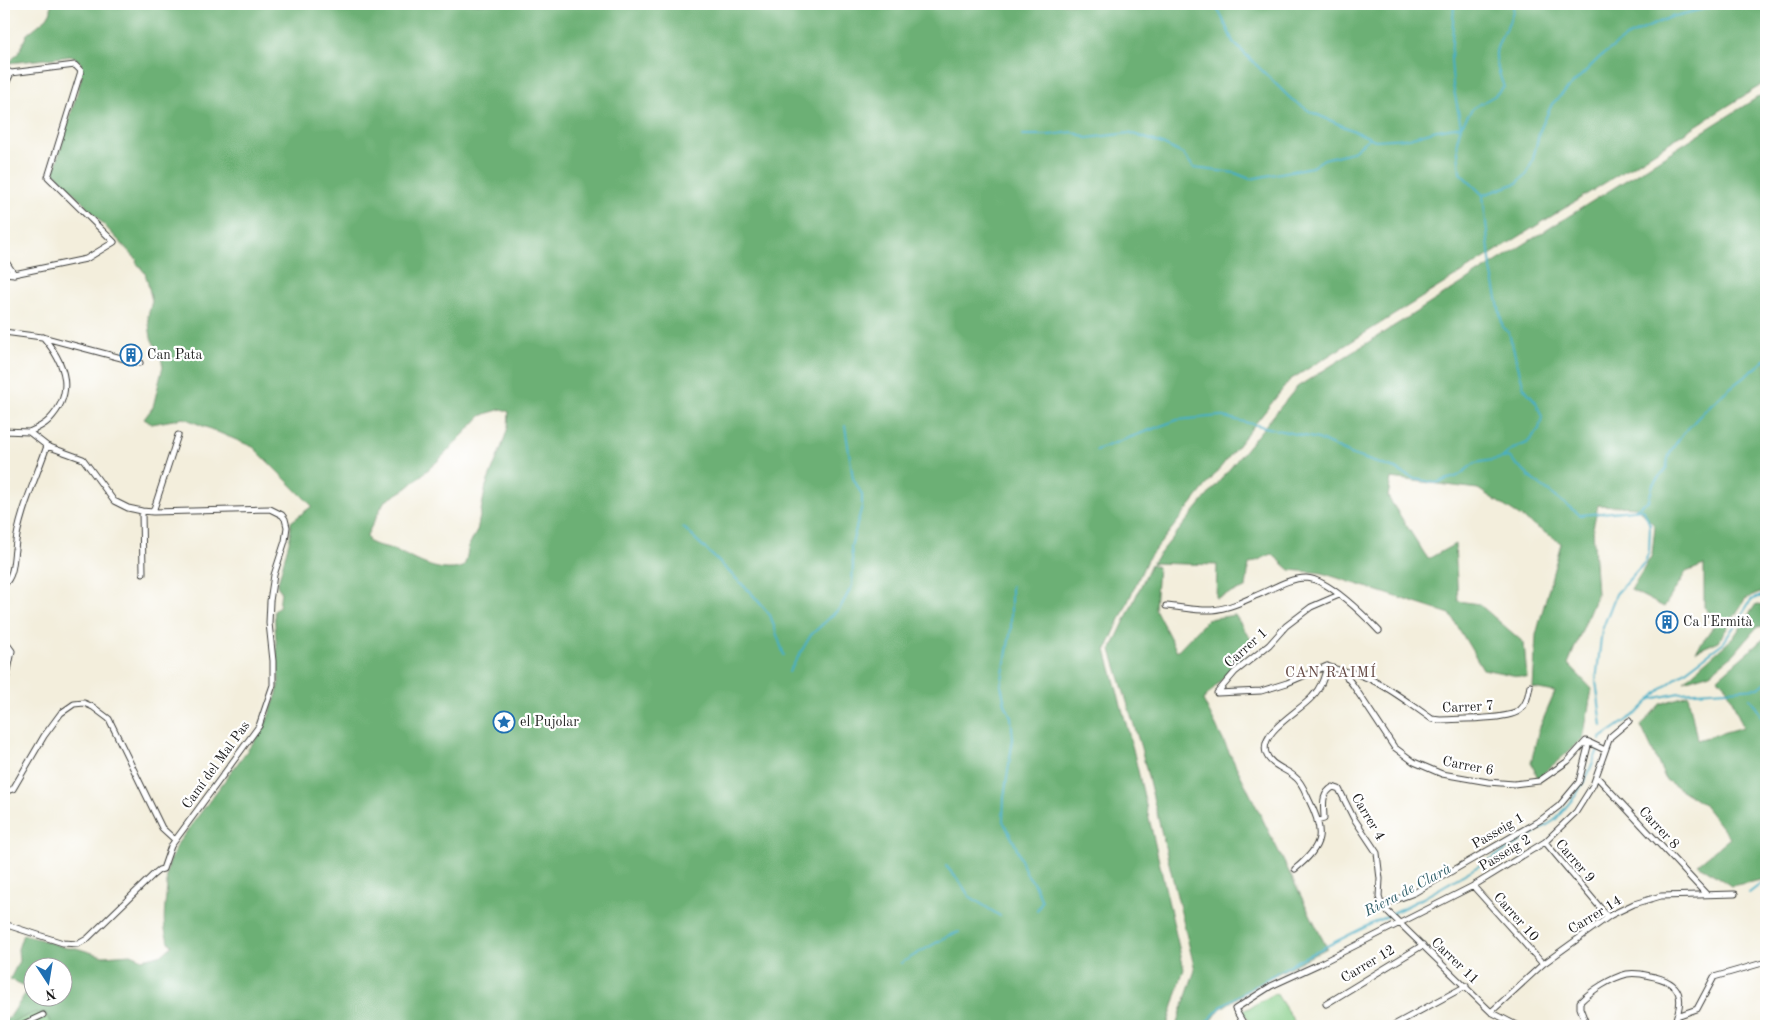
<svg xmlns="http://www.w3.org/2000/svg" width="1770" height="1030" font-family="'Old Standard TT',serif">
	<style>
		.green { fill: #85cd88; stroke: #507452 }
		.forest { fill: #6cb074; stroke: #446648; fill-rule: evenodd }
		.lines { fill: none; stroke-linecap: round; stroke-linejoin: round }
		.stream { stroke: #47afc6; stroke-width: 2 }
		.street-casing { stroke: #3c3c39; stroke-width: 7 }
		.street { stroke: #fff; stroke-width: 5 }
		.labels { text-anchor: middle; dominant-baseline: central; stroke-width: 4.5; stroke-linejoin: round; paint-order: stroke }
		.poi-label { font-size: 14px; fill: #1c1c1c; stroke: #fff; text-anchor: start }
		.street-label { font-size: 14px; fill: #1c1c1c; stroke: #fff }
		.neighbourhood-label { font-size: 15px; letter-spacing: 1px; fill: #674c47; stroke: #fff }
		.water-label { font-size: 15px; font-style: italic; fill: #2f5e68; stroke: #fff }
	</style>
	<rect width="100%" height="100%" fill="#fff"/>
	<filter id="ink" filterUnits="userSpaceOnUse"><feTurbulence type="fractalNoise" baseFrequency=".02" numOctaves="2"/><feDisplacementMap in="SourceGraphic" scale="10" xChannelSelector="R" yChannelSelector="G"/><feConvolveMatrix kernelMatrix="1 2 1 2 8 2 1 2 1" color-interpolation-filters="sRGB"/></filter>
	<filter id="wash" filterUnits="userSpaceOnUse"><feTurbulence type="fractalNoise" baseFrequency=".0096" numOctaves="4" result="noise"/><feDisplacementMap in="SourceGraphic" scale="20" xChannelSelector="R" yChannelSelector="G"/><feGaussianBlur stdDeviation="1.12" result="paint"/><feColorMatrix in="noise" values="0 0 0 0 0 0 0 0 0 0 0 0 0 0 0 0 0 1.4 0 .05"/><feComposite in="paint" operator="in"/></filter>
	<g filter="url(#wash)">
		<rect width="100%" height="100%" fill="#f3eedc"/>
		<path class="green" d="M1276,993L1297,1026H1252L1243,1011Z
			M45,1012L52,1026H4L34,1013Z"/>
		<path class="forest" d="M51,4H1766V82L1290,380L1147,560L1106,650L1133,749L1184,969L1167,1026H52L45,1012L34,1013L4,1026V1021L10,1017L29,988L10,979L19,961L18,949L23,934L67,948H76L103,956L131,954L143,959L163,954L172,946C159,930 166,904 167,884C164,870 173,855 178,843L264,728L277,694L279,682L274,611L279,607L281,591L277,586L290,538L291,522L312,506L253,447L184,418L152,424L144,419L153,407L163,366L161,358L151,338L150,331L148,316L152,301L147,280L145,273L136,262L137,260L54,172L82,76L79,72L81,63L73,56L9,63L19,52L27,34L47,18L51,11ZM502,409L509,412L508,427L503,443L486,486L477,531L469,545L466,561L463,567C437,575 414,558 392,549C384,546 376,546 369,542L367,535L384,502L407,488L440,459L481,416L488,413ZM32,968H62V998H32Z
			M1766,92V595L1760,593L1745,599L1719,641L1696,651L1717,621L1704,607V565L1686,572L1664,607L1631,590L1652,555L1655,526L1637,507L1598,505L1593,528L1597,594L1568,664L1592,689L1583,739L1538,778L1531,763L1539,729L1555,692L1533,688L1536,635L1561,543L1478,489L1391,478L1388,497L1428,559L1455,544L1458,601L1479,604L1524,643L1527,678L1483,669L1450,614L1322,573L1290,570L1272,554L1249,564L1246,588L1216,598L1217,565L1152,563L1297,387Z
			M1151,564L1158,567L1155,609L1177,651L1208,619L1235,615L1254,644L1203,700L1327,948L1259,983L1220,1009L1208,1026H1176L1195,970L1141,748L1111,650Z
			M1756,604L1766,605V626L1757,627L1734,654L1710,673L1684,681L1733,638Z
			M1766,638V879L1731,886L1698,864L1730,838L1703,804L1666,780L1641,726L1660,704L1688,695L1697,740L1743,727L1727,688L1718,678L1762,640Z"/>
		<g class="lines">
			<path class="stream" d="M1212,4L1220,13L1233,42L1291,99L1311,112L1375,140L1409,138L1437,130L1461,126L1473,108L1494,96L1504,87C1500,77 1495,63 1496,52C1499,35 1513,23 1514,4
				M1454,4L1451,59L1453,85L1461,126L1457,141L1460,173L1483,195
				M1022,135H1049L1073,132L1087,138L1130,133L1160,143L1183,154L1194,168L1235,173L1250,179L1312,167L1324,159L1352,152L1369,138
				M1096,450L1177,420L1220,416L1277,430L1318,439L1353,455L1395,469L1415,479L1436,483L1458,476L1475,463L1509,457L1533,480L1580,515L1643,509L1650,525L1649,551L1645,562L1616,594L1602,630L1596,681L1602,726
				M1503,457L1511,450L1527,443L1539,429L1542,417L1536,402L1524,388L1509,333L1503,328L1491,269L1483,195L1517,183L1527,174L1533,159L1540,130L1552,104L1600,57L1626,37L1655,24L1671,17L1708,8L1718,4
				M1634,510L1649,500L1653,484L1667,468C1666,454 1675,445 1683,434C1698,417 1712,402 1730,388C1742,378 1755,370 1766,359
				M683,527L752,594L770,615L784,655
				M1011,586V629L1001,685L1005,704L1011,717L1013,739L1004,797L1003,821L1015,844L1026,873L1033,882L1042,901L1037,910
				M789,672L811,635L840,608L852,586L853,564L851,547L862,506V495L853,478L845,426
				M1750,698L1766,723
				M1651,699L1679,693L1759,688L1766,682
				M1600,740L1601,738L1637,713L1659,691L1724,642L1751,600L1762,596L1766,598
				M946,866L960,882L969,896L1000,916
				M1749,893L1766,880
				M901,963L948,936L959,932
				M1203,1026L1224,1004L1295,962L1423,898L1527,838L1555,820L1576,795L1588,774L1598,750"/>
		</g>
	</g>
	<g filter="url(#ink)">
		<g class="lines">
			<g class="street-casing">
				<path id="street" d="M4,69L11,73L75,65L81,71L48,177L114,242L86,259L14,274L4,273
					M4,88L11,73
					M4,259L14,274
					M4,332L42,337L140,363
					M4,431L29,432
					M29,432C36,429 44,425 49,420C76,392 65,363 43,337
					M142,511L143,573
					M153,512L178,435
					M4,585C14,575 13,563 15,549C18,516 36,478 47,446
					M1166,606C1181,607 1197,611 1212,610C1227,609 1242,602 1255,596C1271,590 1288,578 1306,578C1328,579 1364,615 1379,631
					M4,640L12,651L4,690
					M1327,666L1342,671L1353,685L1394,747L1414,762L1442,774L1488,782L1514,784L1539,781L1568,761L1586,741L1605,750
					M1327,666L1287,683L1261,691L1217,693L1235,672L1269,645L1286,626L1311,607L1339,595
					M1342,671C1372,673 1407,702 1432,719L1440,720C1456,719 1510,720 1520,710C1527,704 1528,695 1530,686
					M1596,776L1706,894
					M4,792L13,789L44,736L61,713L74,704L84,703L93,707L109,719L162,828L175,840
					M1317,821L1324,819C1324,805 1320,795 1333,787L1339,789L1353,817L1377,853L1380,879L1379,897L1382,906L1491,1012L1518,1026
					M1545,842L1608,917
					M1295,869C1324,845 1325,833 1309,800C1305,792 1302,782 1295,777C1287,769 1270,766 1266,753C1259,732 1300,711 1312,697C1321,688 1324,678 1327,666
					M1473,886L1543,964
					M1382,905L1414,893L1542,819L1559,806L1579,782L1589,742
					M4,924L63,943L78,944L87,939L153,875L159,870L163,869L171,846L259,726L273,685V661L269,623L270,601L274,575L285,541L287,527L285,519L282,515L270,509L153,512L142,511L128,508L114,501L83,459L47,446L29,432
					M1326,1004L1423,945
					M1491,1012L1543,964L1611,915L1634,904L1661,896L1735,894
					M1677,1016L1697,1009L1714,977L1766,962
					M19,1026L43,1015
					M1245,1026L1235,1009L1271,986L1319,964L1473,886L1545,842L1576,812L1593,785L1610,737L1629,721
					M1392,1026L1466,986
					M1587,1026L1580,1008V1002C1592,990 1611,978 1627,974C1634,973 1642,974 1650,976C1683,982 1685,999 1673,1026"/>
			</g>
			<use href="#street" class="street"/>
		</g>
	</g>
	<defs>
		<g id="building-ring" transform="scale(1.125)"><circle r="9.5" fill="#fff" stroke="#1f6fb2" stroke-width="1.5"/><path d="M-4-6H4V6H1V3H-1V6H-4ZM-2.5-4.3h1.7v1.8h-1.7ZM.8-4.3h1.7v1.8H.8ZM-2.5-1h1.7V.8h-1.7ZM.8-1h1.7V.8H.8Z" fill="#1f6fb2"/></g>
		<g id="sight-ring" transform="scale(1.125)"><circle r="9.5" fill="#fff" stroke="#1f6fb2" stroke-width="1.5"/><path d="M0-6L1.8-2.2L6-1.7L2.9 1.2L3.7 5.4L0 3.3L-3.7 5.4L-2.9 1.2L-6-1.7L-1.8-2.2Z" fill="#1f6fb2"/></g>
	</defs>
	<g fill-rule="evenodd">
		<use href="#building-ring" x="131" y="355"/>
		<use href="#building-ring" x="1667" y="622"/>
		<use href="#sight-ring" x="504" y="722"/>
	</g>
	<g class="labels">
		<g class="poi-label">
			<text x="147" y="355">Can Pata</text>
			<text x="1683" y="622">Ca l'Ermità</text>
			<text x="520" y="722">el Pujolar</text>
		</g>
		<g class="street-label">
			<text transform="translate(1246 648) rotate(-42)">Carrer 1</text>
			<text transform="translate(1468 707) rotate(-3)">Carrer 7</text>
			<text transform="translate(216 765) rotate(-54)">Camí del Mal Pas</text>
			<text transform="translate(1468 766) rotate(11)">Carrer 6</text>
			<text transform="translate(1368 817) rotate(59)">Carrer 4</text>
			<text transform="translate(1659 828) rotate(47)">Carrer 8</text>
			<text transform="translate(1498 831) rotate(-30)">Passeig 1</text>
			<text transform="translate(1505 853) rotate(-31)">Passeig 2</text>
			<text transform="translate(1575 861) rotate(49)">Carrer 9</text>
			<text transform="translate(1595 915) rotate(-32)">Carrer 14</text>
			<text transform="translate(1516 917) rotate(48)">Carrer 10</text>
			<text transform="translate(1455 961) rotate(44)">Carrer 11</text>
			<text transform="translate(1368 964) rotate(-31)">Carrer 12</text>
		</g>
		<g class="neighbourhood-label">
			<text x="1331" y="673">CAN RAIMÍ</text>
		</g>
		<g class="water-label">
			<text transform="translate(1408 891) rotate(-28)">Riera de Clarà</text>
		</g>
	</g>
	<rect width="1770" height="1030" fill="none" stroke="#fff" stroke-width="20"/>
	<g transform="translate(48 982) rotate(168)"><circle r="24" fill="#ffffff" stroke="#a4a4a4"/>
	<path d="M0-4L9 19L0 12L-9 19Z" fill="#1f6fb2"/>
	<text y="-8" font-size="14" font-weight="bold" text-anchor="middle" fill="#1c1c1c">N</text>
	</g>
</svg>
